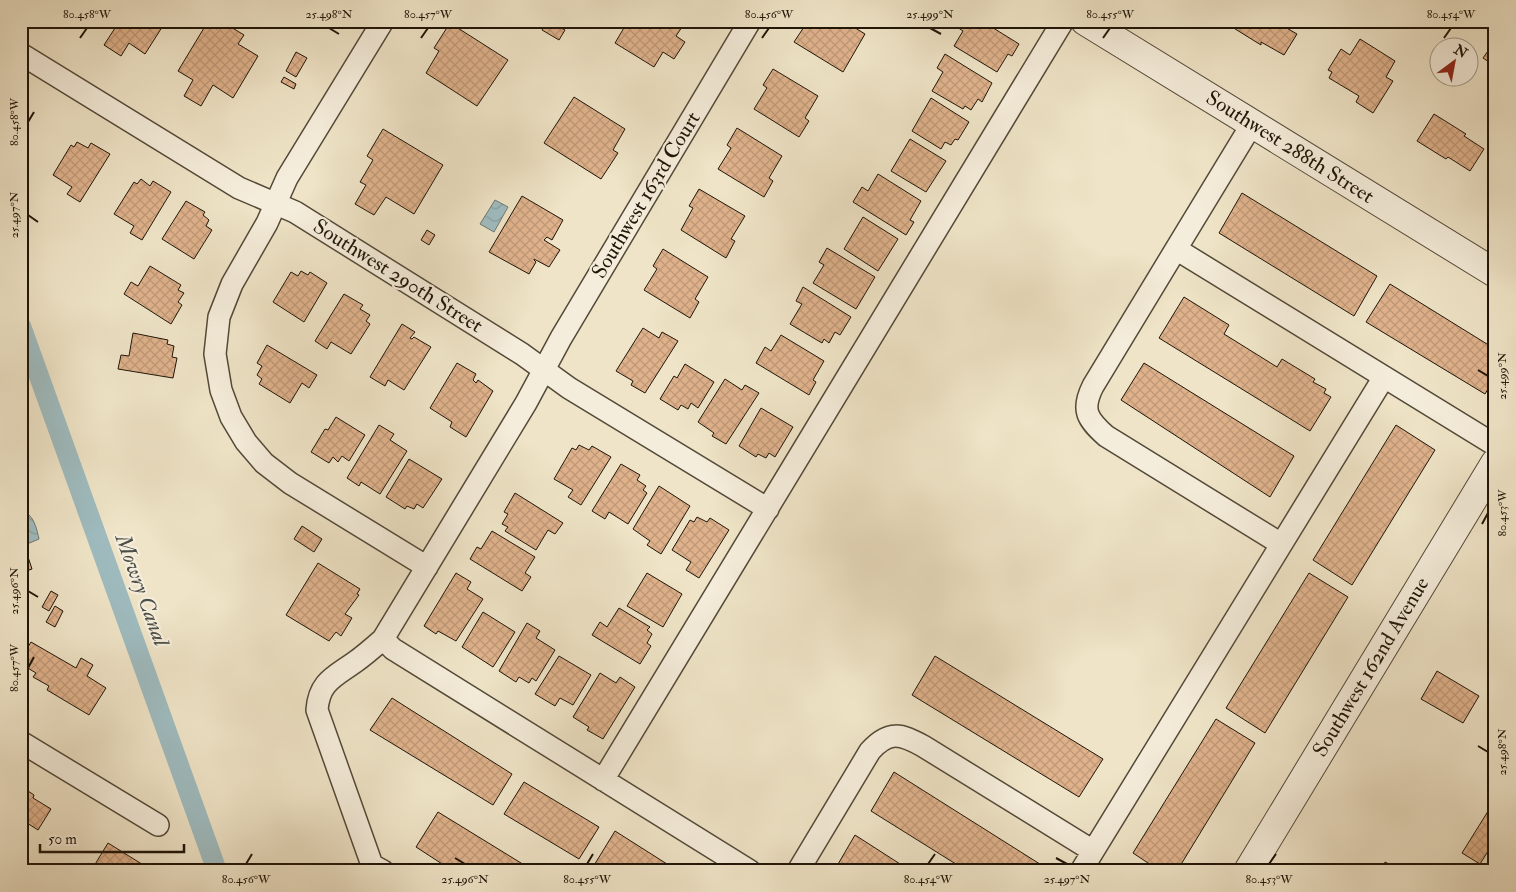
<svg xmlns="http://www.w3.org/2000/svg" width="1516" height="892" font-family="'IM FELL Double Pica',serif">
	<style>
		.water { fill: url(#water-waves); stroke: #6c7976 }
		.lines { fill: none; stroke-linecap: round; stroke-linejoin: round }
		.canal { stroke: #9fbcc0; stroke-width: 20 }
		.building { fill: url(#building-cross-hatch); stroke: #1f1508 }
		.minor-casing { stroke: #534938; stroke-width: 24 }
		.tertiary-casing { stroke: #534938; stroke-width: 30 }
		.minor { stroke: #f5eddb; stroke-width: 21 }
		.tertiary { stroke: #f5eddb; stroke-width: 28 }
		.ticks { fill: none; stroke: #1f1508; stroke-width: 2 }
		.labels { text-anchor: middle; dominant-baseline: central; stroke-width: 4.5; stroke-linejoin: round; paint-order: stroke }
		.street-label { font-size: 21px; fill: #1f1508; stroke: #f5eddb }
		.water-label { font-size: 22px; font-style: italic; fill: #4c4f48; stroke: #f5eddb }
		.neatline { fill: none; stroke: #1f1508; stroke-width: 2 }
		.ticks-label { font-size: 12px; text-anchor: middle; fill: #1f1508 }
	</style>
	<defs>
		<pattern id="water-waves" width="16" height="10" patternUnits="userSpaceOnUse" patternTransform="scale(1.25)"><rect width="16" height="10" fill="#9fbcc0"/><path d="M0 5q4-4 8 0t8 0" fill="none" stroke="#88a1a4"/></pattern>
		<pattern id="building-cross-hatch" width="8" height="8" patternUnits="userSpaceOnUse" patternTransform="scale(1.25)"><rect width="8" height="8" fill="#dfb28c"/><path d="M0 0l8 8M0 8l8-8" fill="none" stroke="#bf9877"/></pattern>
	</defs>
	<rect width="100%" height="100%" fill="#efe4c7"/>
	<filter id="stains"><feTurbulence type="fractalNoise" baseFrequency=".004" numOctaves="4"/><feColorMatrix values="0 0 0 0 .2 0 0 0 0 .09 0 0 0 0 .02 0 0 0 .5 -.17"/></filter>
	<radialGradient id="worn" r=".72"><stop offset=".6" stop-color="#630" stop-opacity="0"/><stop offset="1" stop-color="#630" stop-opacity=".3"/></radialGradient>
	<path class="water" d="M495,200L508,207L494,232L480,224Z
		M29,515C35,521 37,530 39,539L27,544L21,530V518Z"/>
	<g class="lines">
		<path class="canal" d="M21,326L217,871"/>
	</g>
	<path class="building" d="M111,21H166L145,54L129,43L121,56L104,45L117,25Z
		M221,21L244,35L238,44L258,56L233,98L213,85L201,106L184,96L193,80L178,71L207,23L217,29Z
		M547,21L565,30L559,40L542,30Z
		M628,21H686L676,36L685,42L674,59L663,52L654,67L615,43Z
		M808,21H844L865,34L843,72L794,42Z
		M960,21H982L1019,44L1012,56L1008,54L997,72L954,46L963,31L957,27Z
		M1235,21H1279L1278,23L1297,34L1284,55L1261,42V45L1232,27Z
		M1353,21H1368L1364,28Z
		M450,23L508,60L477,106L426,73L439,51L434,48Z
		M1360,39L1395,61L1386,77L1393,81L1373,113L1356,102L1359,96L1329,78L1332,72L1328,70L1341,49L1350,55Z
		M1488,51L1495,55V66L1483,58Z
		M296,52L307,58L296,77L286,71Z
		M945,54L992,83L982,102L978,99L971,110L965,106L963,109L932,91L943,72L937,68Z
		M773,69L818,96L805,118L809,121L799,137L754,109L767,88L763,85Z
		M284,77L296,84L294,89L281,82Z
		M574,97L625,129L613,150L618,153L601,179L544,143Z
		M931,98L969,122L958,140L955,139L951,145L945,142L941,149L912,131Z
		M1434,114L1466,134L1464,136L1484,149L1470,171L1448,157L1446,159L1417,141Z
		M737,128L782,156L769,178L773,181L764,197L718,169L731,148L727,145Z
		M383,129L443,165L414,214L386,197L374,215L355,204L366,185L360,182L373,160L367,156Z
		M910,139L946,161L926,192L891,171Z
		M77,142L88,148L91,143L110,154L80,202L67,194L72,187L53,175L71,145L74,147Z
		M878,174L921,201L910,220L914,222L906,235L853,202L862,187L868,191Z
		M141,179L150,186L153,181L171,192L142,240L130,233L134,226L114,214L134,182L137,184Z
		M699,189L745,216L731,239L735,241L726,258L681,230L693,208L689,206Z
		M1242,193L1377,276L1354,316L1219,233Z
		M522,196L563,220L552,240L547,237L544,240L560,250L549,267L534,259V260L536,262L529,274L489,252Z
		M186,201L205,212L203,215L209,220L206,226L212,230L194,259L162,239Z
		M863,217L898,239L878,271L844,249Z
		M427,230L435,235L429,245L421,240Z
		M827,248L875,277L856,309L813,283L824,265L819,262Z
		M663,249L708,277L695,299L699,302L690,318L644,290L657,269L653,266Z
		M150,266L181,285L178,290L184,293L178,302L182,305L171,324L124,294L131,282L138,286Z
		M301,271L308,275L310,272L327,283L304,322L273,302L291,272L298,276Z
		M1390,284L1495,349V377L1485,394L1366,322Z
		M803,287L851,317L840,335L835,332L829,343L824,339L822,343L790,324L802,304L796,301Z
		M344,294L363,305L360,309L370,315L366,321L370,324L351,354L331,342L327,349L315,341Z
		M1184,297L1229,325L1224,334L1277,367L1282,359L1315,379L1313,382L1326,389L1324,393L1331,397L1310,431L1159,338Z
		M402,324L415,332L410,338L412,339L414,337L431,347L404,390L388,380L385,386L370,377Z
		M643,328L659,338L662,332L678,341L645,393L631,385L633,381L616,371Z
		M133,333L168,340L167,344L174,346L172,357L177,358L173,378L118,369L121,355L129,356Z
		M781,335L824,361L813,380L816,382L809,395L756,363L765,347L771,351Z
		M267,345L317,375L309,388L302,383L290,403L259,384L262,379L257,375L262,366L257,363Z
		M457,363L476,374L473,380L476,383L478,380L493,391L466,437L450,427L452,422L430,408Z
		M1144,363L1294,456L1270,497L1121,400Z
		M685,364L714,382L698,408L691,403L688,409L681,405L678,410L660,399L674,376L677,378Z
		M725,379L742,390L745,385L759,393L726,444L712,436L714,433L698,422Z
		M761,408L793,427L775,457L769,453L766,458L758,454L756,457L739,446Z
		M336,417L365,435L349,461L342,456L338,462L333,457L329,463L311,452L325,429L328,430Z
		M379,425L394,434L390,440L407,451L380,494L361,482L359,486L347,478Z
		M1396,425L1435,450L1352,585L1313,560Z
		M579,445L589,450L592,446L611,457L581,505L568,497L573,490L554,479L572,448L576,450Z
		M409,459L442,479L423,508L417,504L414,509L407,506L405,509L386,497Z
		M621,464L640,475L637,480L646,486L643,490L647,493L628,524L609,512L605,519L592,511Z
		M659,486L690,506L661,554L647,545L650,541L633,529Z
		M515,493L563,523L555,534L548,530L536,550L505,531L508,527L502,524L508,514L504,512Z
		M697,517L707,522L710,518L729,530L699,578L686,570L691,562L672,550L690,520L694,522Z
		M302,526L322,539L314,552L294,539Z
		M492,531L535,557L525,573L531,577L522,591L470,559L477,547L481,549Z
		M21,536L32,569L21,573Z
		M318,563L360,589L357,594L359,595L345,614L352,618L341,636L336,632L329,641L286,615Z
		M456,573L471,582L467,589L483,599L456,641L438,631L436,634L424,626Z
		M647,573L682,594L663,627L627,606Z
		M1309,573L1348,597L1265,733L1226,708Z
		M51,591L58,595L49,611L42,607Z
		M55,606L63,611L55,627L46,622Z
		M619,608L650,627L647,630L652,634L647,643L651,646L640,664L592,635L600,622L607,627Z
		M483,612L515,632L493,667L462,647Z
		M527,623L540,631L536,638L555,650L536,681L532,678L529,683L519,677L516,682L499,671Z
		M31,642L76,668L81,658L93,665L87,676L106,688L89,715L47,690L49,686L33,677L36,673L21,664V658Z
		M559,656L591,675L573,705L560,698L555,706L535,694Z
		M935,656L1103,759L1079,797L912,695Z
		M1437,671L1479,696L1463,723L1421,699Z
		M600,673L616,683L620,677L635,687L603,739L587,730L589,727L573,717Z
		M392,698L512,774L493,805L370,730Z
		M1216,719L1255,743L1177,871H1160L1133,853Z
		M894,772L1043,866L1041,871H967L871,811Z
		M524,782L599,827L579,859L504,814Z
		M21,790L26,793L28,791L34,795L33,798L51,809L38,830L27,823L22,831H21Z
		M1495,800V840L1480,864L1462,853Z
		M438,812L534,871H453L416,847Z
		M615,831L678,871H598L593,867Z
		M855,835L911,871H834Z
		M108,843L153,871H102L94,866Z
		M1385,862L1403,871H1386L1382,869Z
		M1124,865L1134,871H1121Z"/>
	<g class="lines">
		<g class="minor-casing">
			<path id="minor" d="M383,21L287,178L267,223L232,284L219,317L215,354L221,390L231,417L246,442L264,463L290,483L427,567
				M21,54L239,188L295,212L522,354L569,388L768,509
				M1252,124L1176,249L1495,445
				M1176,249L1093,386C1081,410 1087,419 1106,436L1281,544
				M383,639L526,403L561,338L750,21
				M21,742L158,825
				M603,780L1063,21
				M383,871L372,865L317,710C319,682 334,677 355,662C365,655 374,647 383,639L393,649L750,871
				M798,871L870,751C889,730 901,734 923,746L1093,851
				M1081,871L1384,377"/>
		</g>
		<g class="tertiary-casing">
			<path id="tertiary" d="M1085,21L1495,273
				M1248,871L1495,463"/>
		</g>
		<use href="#minor" class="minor"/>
		<use href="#tertiary" class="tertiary"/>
	</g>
	<path class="ticks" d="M329,28L339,34M930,28L941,34M80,38L87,28M421,38L428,28M762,38L769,28M1103,38L1110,28M1444,38L1451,28M28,122L34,112M28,215L38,222M1478,370L1488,376M1482,524L1488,513M28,591L38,597M28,668L34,657M1478,746L1488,752M455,858L465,864M1056,858L1067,864M246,864L252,854M587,864L593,854M928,864L935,854M1269,864L1276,854"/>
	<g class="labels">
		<g class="street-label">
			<text transform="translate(1290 147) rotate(32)">Southwest 288th Street</text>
			<text transform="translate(646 195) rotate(-59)">Southwest 163rd Court</text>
			<text transform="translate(398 276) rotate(32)">Southwest 290th Street</text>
			<text transform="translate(1371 667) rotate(-59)">Southwest 162nd Avenue</text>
		</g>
		<g class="water-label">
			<text transform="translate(142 590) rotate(70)">Mowry Canal</text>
		</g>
	</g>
	<rect width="1516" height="892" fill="none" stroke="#efe4c7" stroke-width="55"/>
	<g transform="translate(1454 62) rotate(32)"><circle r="24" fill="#f5eddb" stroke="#9f9787"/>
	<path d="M0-4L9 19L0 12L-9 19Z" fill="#8f2418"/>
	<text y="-8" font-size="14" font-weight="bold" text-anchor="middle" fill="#1f1508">N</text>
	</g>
	<path d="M40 844v8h144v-8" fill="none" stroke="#1f1508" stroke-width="2.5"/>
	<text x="48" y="844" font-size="15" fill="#1f1508" stroke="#f5eddb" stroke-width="4" paint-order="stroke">50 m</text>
	<rect x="28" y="28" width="1460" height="836" class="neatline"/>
	<g class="ticks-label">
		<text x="87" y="18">80.458°W</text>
		<text x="329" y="18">25.498°N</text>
		<text x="428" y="18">80.457°W</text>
		<text x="769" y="18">80.456°W</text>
		<text x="930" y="18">25.499°N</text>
		<text x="1110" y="18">80.455°W</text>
		<text x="1451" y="18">80.454°W</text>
		<text transform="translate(14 122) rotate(-90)" y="4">80.458°W</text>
		<text transform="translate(14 215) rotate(-90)" y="4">25.497°N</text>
		<text transform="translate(1502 376) rotate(-90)" y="4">25.499°N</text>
		<text transform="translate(1502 513) rotate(-90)" y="4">80.453°W</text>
		<text transform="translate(14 591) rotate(-90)" y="4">25.496°N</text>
		<text transform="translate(14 668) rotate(-90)" y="4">80.457°W</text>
		<text transform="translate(1502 752) rotate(-90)" y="4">25.498°N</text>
		<text x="246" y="883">80.456°W</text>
		<text x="465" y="883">25.496°N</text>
		<text x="587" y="883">80.455°W</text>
		<text x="928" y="883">80.454°W</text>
		<text x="1067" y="883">25.497°N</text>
		<text x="1269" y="883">80.453°W</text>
	</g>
	<rect width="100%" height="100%" filter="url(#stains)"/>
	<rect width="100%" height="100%" fill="url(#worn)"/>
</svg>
